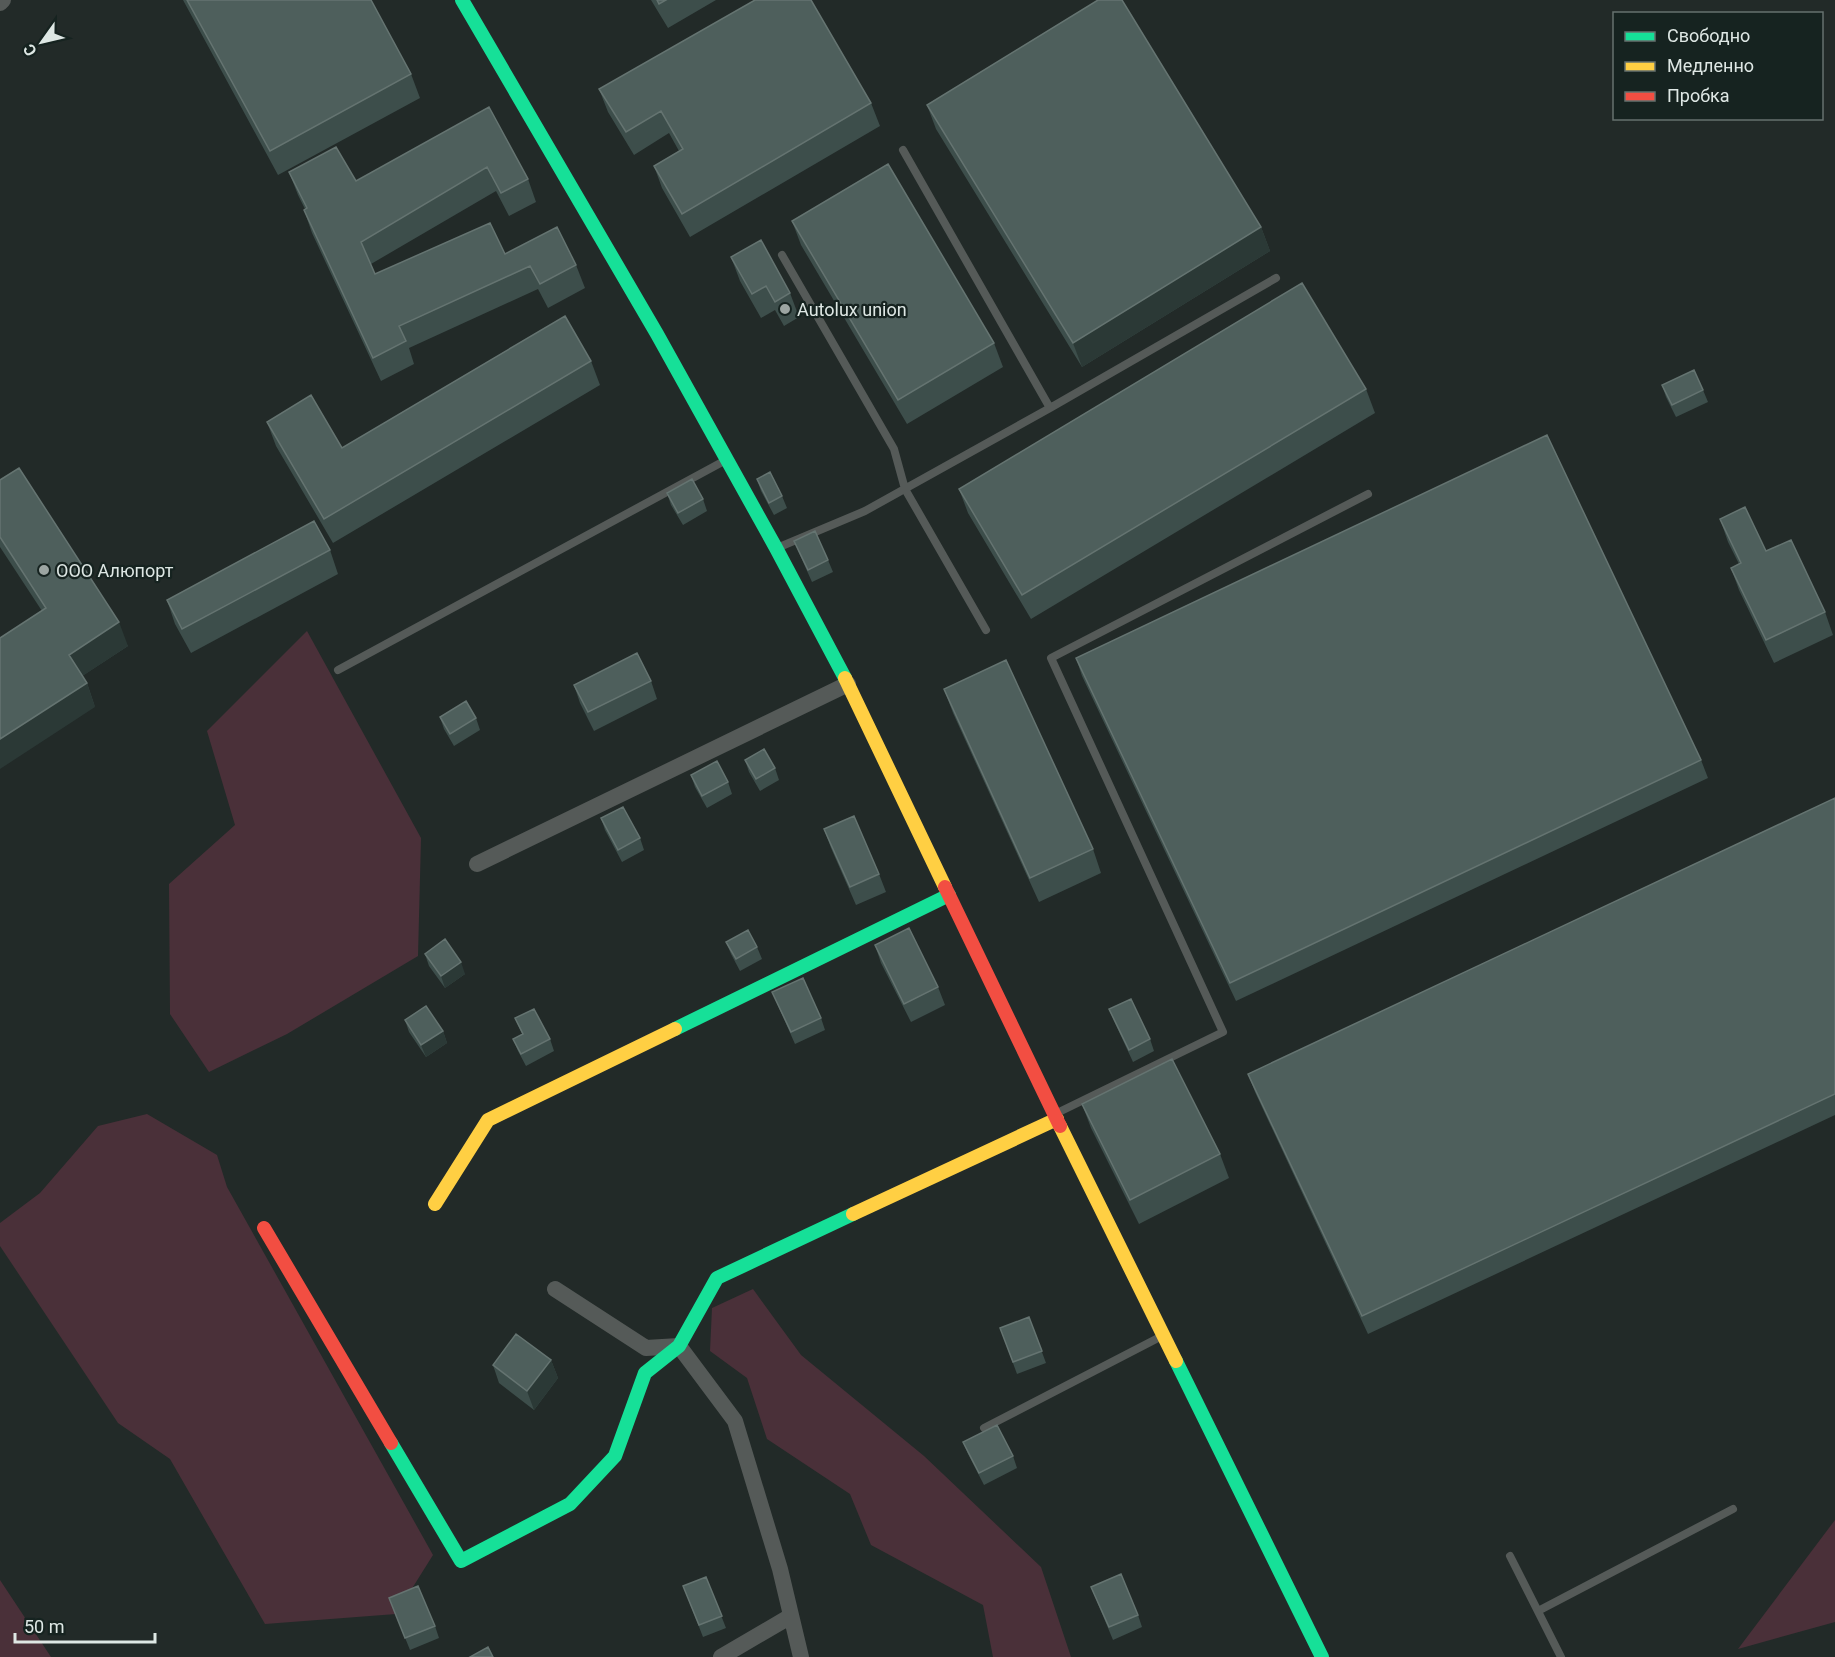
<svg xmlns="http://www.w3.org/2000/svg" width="1835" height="1657" font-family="Roboto,sans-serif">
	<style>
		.green { fill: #4a3039 }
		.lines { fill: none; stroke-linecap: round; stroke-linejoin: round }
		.lane { stroke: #555a58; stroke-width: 8 }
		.street { stroke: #555a58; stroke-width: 16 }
		.fast { stroke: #16e098; stroke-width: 14 }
		.slow { stroke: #ffcf43; stroke-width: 14 }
		.jam { stroke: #f24e42; stroke-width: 14 }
		.wall { fill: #3d4e4b }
		.shaded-wall { fill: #2b3936 }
		.building { fill: #4e5f5c; stroke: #657471; stroke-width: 1.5 }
		.poi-dot { fill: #9ca5a2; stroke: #162320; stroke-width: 2 }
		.labels { text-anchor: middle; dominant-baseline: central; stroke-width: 4.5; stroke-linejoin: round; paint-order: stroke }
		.poi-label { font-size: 18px; fill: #dee7e4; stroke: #162320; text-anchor: start }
	</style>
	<rect width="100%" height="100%" fill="#222a28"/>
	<path class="green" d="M307,631L421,838L418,956L287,1034L209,1072L170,1014L169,884L235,825L207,731Z
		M147,1114L217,1155L227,1187L433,1555L396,1614L265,1624L170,1459L118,1423L0,1246V1223L40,1193L98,1126Z
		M753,1289L801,1355L924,1456L1041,1567L1071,1657H993L983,1605L871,1545L850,1494L767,1439L747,1378L710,1351L712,1308Z
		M1835,1520V1622L1738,1649Z
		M0,1580L51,1657H0Z"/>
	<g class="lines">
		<path class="lane" d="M782,255L894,449L905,489L986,630
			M1050,408L1276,278
			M777,548L865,511L1050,408L903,150
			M338,670L726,460
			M1057,1113L1223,1032L1051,658L1368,494
			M984,1428L1162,1336
			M1510,1556L1561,1657
			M1538,1611L1733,1509"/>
		<path class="street" d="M0,3L3,0
			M477,864L848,684
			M555,1289L646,1348L679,1346L735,1421L780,1569L801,1657
			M721,1657L791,1616"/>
		<path class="fast" d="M462,0L657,334L776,548L845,678
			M675,1029L949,895
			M1176,1361L1322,1657
			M391,1443L461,1561L570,1504L615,1456L645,1373L679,1346L717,1278L853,1214"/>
		<path class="slow" d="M845,678L945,887
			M1060,1126L1176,1361
			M435,1204L488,1120L675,1029
			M853,1214L1057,1119"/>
		<path class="jam" d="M945,887L1060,1126
			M264,1228L391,1443"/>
	</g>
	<path class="wall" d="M183,0H371L411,74L420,98L278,175Z
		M651,0H716L668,28Z
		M599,89L871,103L880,126L690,237L662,188L654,166L679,151L669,133L634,155L608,112Z
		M927,105L1261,227L1270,251L1082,367L936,129Z
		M489,107L528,179L536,202L509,216L496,191L371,264L375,274L505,254L576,265L585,288L548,308L538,289L409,348L414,364L381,381L312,233L304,210L305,209L298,195L289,172L356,181Z
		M792,221L994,343L1003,367L907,424L801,245Z
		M731,257L790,293L799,317L784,326L775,310L761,318L740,281Z
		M591,361L600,385L333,543L276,446L267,422L342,448Z
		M1662,385L1703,390L1708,402L1676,417L1666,397Z
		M1366,389L1375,413L1031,619L968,513L959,489Z
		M757,479L782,496L787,508L774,515L761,491Z
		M0,480L128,646L82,676L87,683L95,707L42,611L0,547Z
		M667,493L703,499L707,511L683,525L671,505Z
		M1720,519L1766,551L1825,612L1833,635L1774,663L1739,590L1731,568L1739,564L1728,542Z
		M794,541L828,560L833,572L812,582L799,553Z
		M330,550L338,574L191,653L175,624L167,600Z
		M1076,658L1701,760L1708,778L1236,1001L1082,676Z
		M651,681L657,699L594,731L580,703L574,685Z
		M944,689L1093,849L1101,873L1039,902L953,713Z
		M440,717L476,718L480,730L454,746L444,729Z
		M745,760L775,768L779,780L760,791L749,772Z
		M691,775L728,782L732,794L707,808L695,787Z
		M1835,798V1115L1368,1334L1255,1092L1248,1074Z
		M601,818L640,838L644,850L622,862L605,830Z
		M824,829L879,874L886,892L856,905L831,848Z
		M726,942L757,947L762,959L740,971L731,954Z
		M875,945L938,987L945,1005L911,1022L881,963Z
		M425,954L465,974L445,988L429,966Z
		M772,992L821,1018L825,1030L795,1044Z
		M1109,1009L1150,1039L1154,1051L1133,1062L1114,1021Z
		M515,1018L550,1039L554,1051L526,1066L518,1051L513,1039L522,1034Z
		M405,1020L443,1031L447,1043L426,1057L409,1032Z
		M1082,1104L1220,1154L1229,1178L1139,1224L1091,1128Z
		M1029,1317L1046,1363L1017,1374L1000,1328Z
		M551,1360L558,1378L534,1410L499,1383L493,1365Z
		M963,1442L1013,1456L1017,1468L984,1485L968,1454Z
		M706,1577L726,1628L703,1637L683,1586Z
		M1091,1587L1138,1615L1142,1627L1113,1640Z
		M389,1598L435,1626L439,1638L410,1650Z"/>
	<path class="shaded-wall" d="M1261,227L1270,251L1082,367L1073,343Z
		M119,622L128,646L78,679L69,655Z
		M87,683L95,707L0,769V739Z
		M461,962L465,974L445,988L441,976Z
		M443,1031L447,1043L426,1057L421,1045Z
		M551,1360L558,1378L534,1410L527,1391Z"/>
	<path class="building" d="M187,0H371L411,74L270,151Z
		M657,0H666L659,4Z
		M755,0H811L871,103L682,214L654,166L683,149L661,111L626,132L599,89Z
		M1098,0H1122L1261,227L1073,343L927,105Z
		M489,107L528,179L501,193L487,167L361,242L375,274L490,223L505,254L557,227L576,265L540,284L530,266L399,326L406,341L373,358L304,210L307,208L289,172L336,147L356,181Z
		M888,164L994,343L898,400L792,221Z
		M761,240L790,293L775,302L766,286L752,294L731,257Z
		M1302,283L1366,389L1022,595L959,489Z
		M565,316L591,361L324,519L267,422L311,395L342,448Z
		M1694,370L1703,390L1672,405L1662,385Z
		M1547,435L1701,760L1230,983L1076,658Z
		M19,468L119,622L69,655L87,683L0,739V638L46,608L0,537V480Z
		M770,472L782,496L769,503L757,479Z
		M692,479L703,499L678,513L667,493Z
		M1745,507L1766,551L1791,540L1825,612L1766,640L1731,568L1741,563L1720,519Z
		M314,521L330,550L182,629L167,600Z
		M815,531L828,560L808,570L794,541Z
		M637,653L651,681L588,712L574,685Z
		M1006,660L1093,849L1030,878L944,689Z
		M466,701L476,718L450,734L440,717Z
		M764,749L775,768L756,779L745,760Z
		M717,761L728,782L702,796L691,775Z
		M1835,798V1094L1362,1316L1248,1074Z
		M623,807L640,838L618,850L601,818Z
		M854,816L879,874L850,887L824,829Z
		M909,928L938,987L904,1004L875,945Z
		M748,930L757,947L736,959L726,942Z
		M445,939L461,962L441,976L425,954Z
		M803,978L821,1018L791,1032L772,992Z
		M1131,999L1150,1039L1129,1050L1109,1009Z
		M426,1006L443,1031L421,1045L405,1020Z
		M534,1009L550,1039L521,1054L513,1039L523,1034L515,1018Z
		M1172,1059L1220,1154L1130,1200L1082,1104Z
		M1029,1317L1042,1351L1013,1362L1000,1328Z
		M516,1334L551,1360L527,1391L493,1365Z
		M997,1425L1013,1456L979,1473L963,1442Z
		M1121,1574L1138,1615L1109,1627L1091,1587Z
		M706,1577L722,1616L699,1625L683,1586Z
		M418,1586L435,1626L405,1638L389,1598Z
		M488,1647L493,1657H470Z"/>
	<g class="poi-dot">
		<circle cx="785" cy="309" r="6"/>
		<circle cx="44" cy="570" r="6"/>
	</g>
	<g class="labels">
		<g class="poi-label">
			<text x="797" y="309">Autolux union</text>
			<text x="56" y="570">ООО Алюпорт</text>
		</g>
	</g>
	<rect x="1613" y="12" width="210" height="108" fill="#162320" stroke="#66716e" stroke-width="1.5"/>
	<rect x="1625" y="32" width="30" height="9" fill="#16e098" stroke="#66716e" stroke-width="1.5"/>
	<text x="1667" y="42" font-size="18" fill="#dee7e4">Свободно</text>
	<rect x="1625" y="62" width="30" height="9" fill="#ffcf43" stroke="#66716e" stroke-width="1.5"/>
	<text x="1667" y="72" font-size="18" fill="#dee7e4">Медленно</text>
	<rect x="1625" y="92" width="30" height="9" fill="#f24e42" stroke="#66716e" stroke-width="1.5"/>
	<text x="1667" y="102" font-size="18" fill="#dee7e4">Пробка</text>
	<g transform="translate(42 42) rotate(236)" stroke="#162320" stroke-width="4.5" paint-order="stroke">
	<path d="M0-4.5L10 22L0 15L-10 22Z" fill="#dee7e4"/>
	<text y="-9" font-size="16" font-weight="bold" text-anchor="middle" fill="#dee7e4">С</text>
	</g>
	<path d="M15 1633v9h140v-9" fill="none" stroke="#dee7e4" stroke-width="3"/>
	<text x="24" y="1633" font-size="18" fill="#dee7e4" stroke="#162320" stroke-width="4.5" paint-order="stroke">50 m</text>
</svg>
